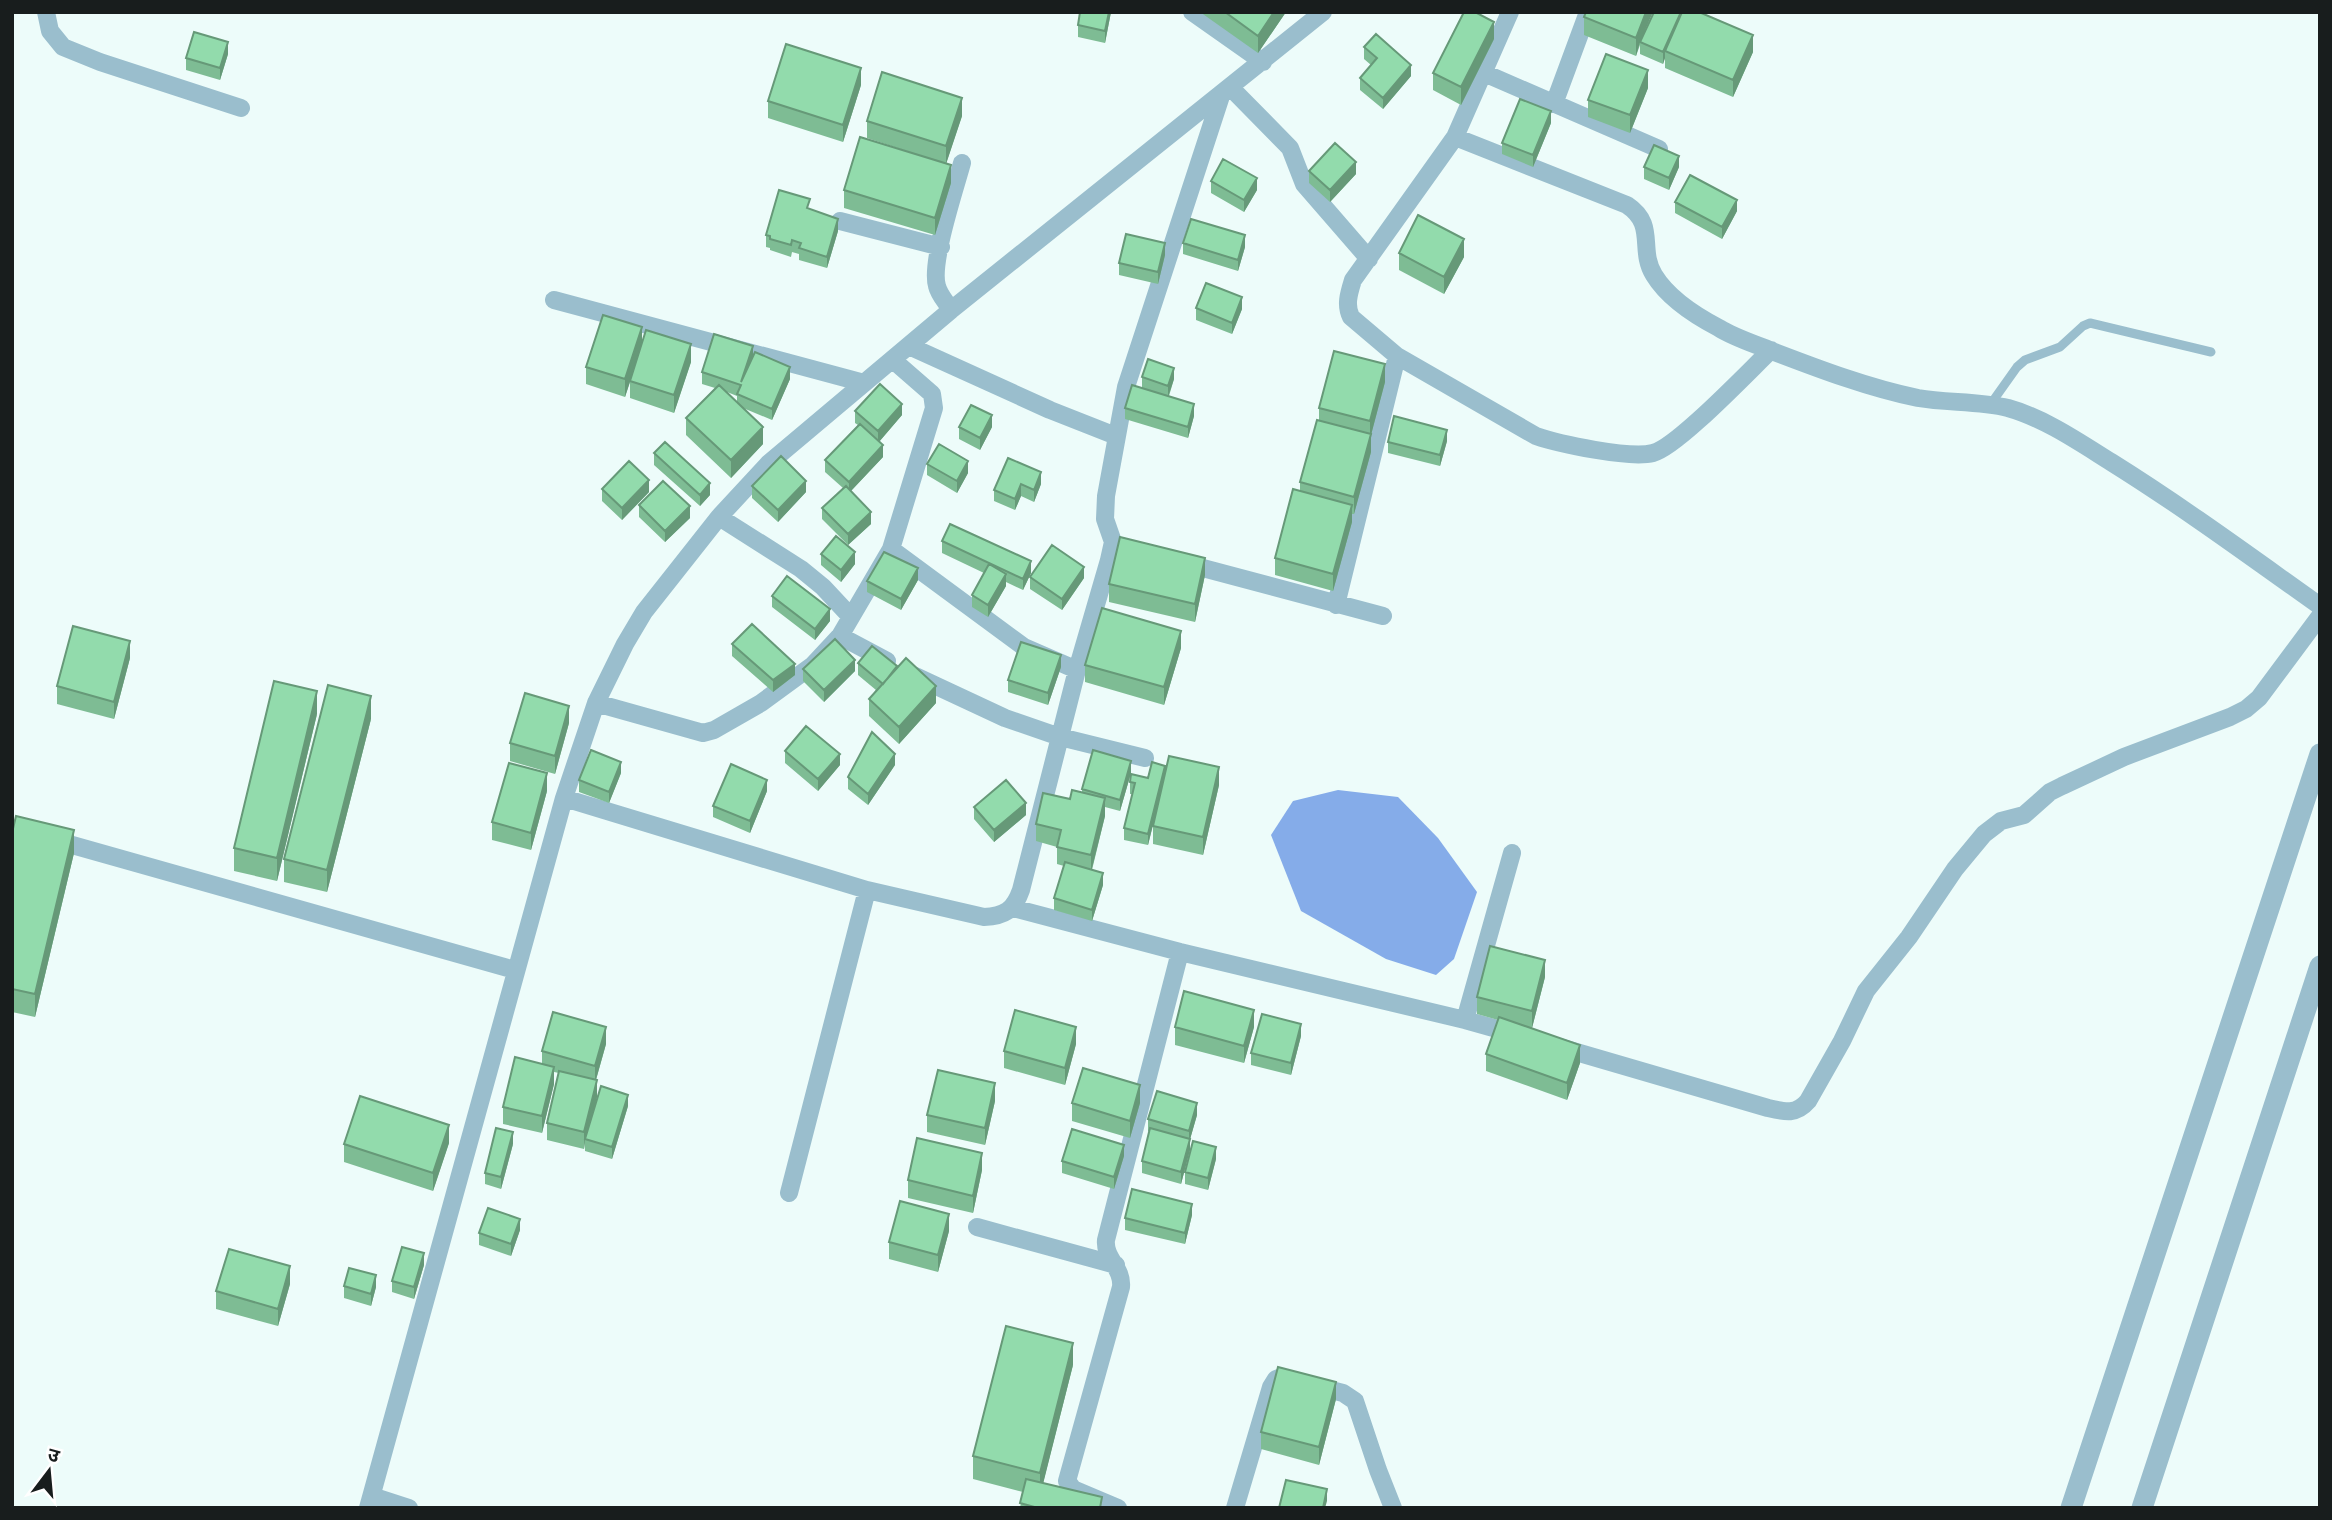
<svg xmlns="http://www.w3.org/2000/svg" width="2332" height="1520" font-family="Bitter,'Noto Sans Devanagari',serif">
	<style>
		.water { fill: #85ace9 }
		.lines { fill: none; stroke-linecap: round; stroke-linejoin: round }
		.service { stroke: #9abecd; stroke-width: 9 }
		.minor { stroke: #9abecd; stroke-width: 18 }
		.tertiary { stroke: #9abecd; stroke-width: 21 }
		.wall { fill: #7ebc94; fill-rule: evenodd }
		.shaded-wall { fill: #669978 }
		.building { fill: #92dbac; stroke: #669978; stroke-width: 2 }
	</style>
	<rect width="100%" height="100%" fill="#edfcfa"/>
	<path class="water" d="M1338,790L1398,797L1438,838L1477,892L1454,959L1436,975L1386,959L1301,911L1271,835L1293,801Z"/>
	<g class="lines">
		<path class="service" d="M1990,405L2017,367L2025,360L2060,347L2083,326L2090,323L2211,352"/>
		<path class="minor" d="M46,12L50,31L63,47L100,62L241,108
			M1192,12L1263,62
			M1510,12L1455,137L1353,280C1349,293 1345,305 1351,317L1397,356L1536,436C1559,444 1630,459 1653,453C1677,447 1749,371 1771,350
			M1484,73L1659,149
			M1231,88L1290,148L1304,184L1369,259
			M1554,104L1588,12
			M1455,137L1627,205C1657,225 1638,249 1654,275C1668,298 1696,316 1719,328C1735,338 1755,344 1772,351C1819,369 1869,388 1918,398C1947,403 1979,401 2008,408C2044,418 2079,442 2111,462C2183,507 2251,557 2320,606
			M840,221L941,247
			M554,300L864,383
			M951,310C947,303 939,295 937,286C930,263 955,189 962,163
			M909,346L1050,410L1116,436
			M719,517L801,569L823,587L851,617
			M891,549L1024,647L1077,670
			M1184,563L1383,616
			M1336,605L1397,356
			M840,636L887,661
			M915,676L1005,718L1060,737L1145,758
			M596,703L703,733L714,730L761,703L813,665L840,636L891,549L934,408L932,394L893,360
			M564,798L867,890L984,917C1005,916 1014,910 1021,890L1077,670L1109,560L1113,542L1105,519L1106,496L1126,387L1221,96
			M12,828L515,970
			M1013,908L1180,952L1465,1020L1515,1034
			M1465,1020L1512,853
			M1559,1047L1768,1108C1785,1112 1796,1115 1808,1101L1842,1041L1866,991L1909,937L1955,869L1984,834L2001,821L2024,815L2050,792L2062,786L2124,757L2230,717L2246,709L2259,698L2320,616
			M789,1193L867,890
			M977,1227L1116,1265
			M372,1496L409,1508
			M368,1508L564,798L596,703L625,644L644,612L719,517L768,464L951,310L1323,12
			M1118,1508L1073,1489L1067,1481L1121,1287C1123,1268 1104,1258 1106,1240L1180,952
			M1235,1508L1271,1387L1276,1379L1281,1377L1343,1393L1355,1401L1378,1470L1393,1508"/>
		<path class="tertiary" d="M2071,1508L2320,754
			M2142,1508L2320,966"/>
	</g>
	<path class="wall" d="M1080,12H1111L1105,43L1078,37V25Z
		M1200,12H1286L1258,53Z
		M1584,17L1753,52L1733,97L1665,68V58L1663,64L1640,54V45L1636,56L1584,35Z
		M1494,39L1461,105L1433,90V73Z
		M1364,47L1411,76L1383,109L1360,90V78L1371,65L1364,59Z
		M228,54L220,80L186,70V58Z
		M861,85L843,142L768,118V101Z
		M1648,88L1630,133L1588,117V100Z
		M962,116L946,164L867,138V121Z
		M1551,123L1533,167L1502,154V143Z
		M1644,167H1679L1669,190L1644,179Z
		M1309,171L1356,174L1330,202L1309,183Z
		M1211,181L1257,190L1244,212L1211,193Z
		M951,183L935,235L844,208V190Z
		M1675,202L1737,211L1722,239L1675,213Z
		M810,209L838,231L827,268L799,260V254L792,252L791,257L770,250V248L766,247V235Z
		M1183,243L1245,247L1238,271L1183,254Z
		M1399,253L1464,257L1444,294L1399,270Z
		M1165,255L1158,284L1119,275V263Z
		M1196,308L1242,309L1232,334L1196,320Z
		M642,343L691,362L674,413L630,398V382L625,397L586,384V367Z
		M753,357L790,379L772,420L743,408L763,444L731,478L686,435V418L715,388L702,384V372ZM727,392L737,396V402Z
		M1142,377L1174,379L1169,396L1194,416L1188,438L1125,419V408L1142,388Z
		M1385,382L1371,435V452L1354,514H1352V522L1333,591L1275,575V558L1300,491V482L1319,420V408Z
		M855,411L902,415L879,442L883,457L851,491L871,524L848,545L822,519V508L843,488L825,472V460L858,425L855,423Z
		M959,427H992L980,450L959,439Z
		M1447,441L1440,466L1388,453V442Z
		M654,453L710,495L700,506L654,465Z
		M1008,458L1041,484L1034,502L1021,496L1015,510L994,501V490Z
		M927,464L968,473L957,493L927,475Z
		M752,486L806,492L778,522L752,498Z
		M602,489L649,492L622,520L602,501Z
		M639,505L690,518L665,542L639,517Z
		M942,541L1031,573L1023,590L1006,582V586L988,617L972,607V595L984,573L942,553Z
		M821,554L855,564L841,582L821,565Z
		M1205,575L1195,622L1109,602V584Z
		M1030,577L1084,578L1062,610L1030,589Z
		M918,580L901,610L867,592V581Z
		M772,596L830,621L815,640L772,607Z
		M732,644L795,675L773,692L732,656Z
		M1181,648L1164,705L1085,682V665Z
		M130,658L114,719L57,704V686Z
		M858,663L897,668L936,703L899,744L869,716V699L876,690L858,675Z
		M1061,667L1048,705L1008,692V680Z
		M803,669L855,671L824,702L803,681Z
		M317,714L277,881L234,871V848Z
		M371,719L327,892L284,882V859Z
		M569,723L555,774L510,761V743Z
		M785,751L840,765L818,791L785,763Z
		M895,765L868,805L848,789V777Z
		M621,773L609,803L579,792V780Z
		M1131,773L1120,811L1105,807V816L1092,870L1103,885L1092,921L1054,910V898L1064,866L1057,864V847L1036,841V824L1070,799L1082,793V789Z
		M1165,775L1219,785L1203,855L1153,844V826L1159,800L1148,845L1124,840V828L1132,794H1130V782Z
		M547,791L531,850L492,840V822Z
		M767,791L750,833L713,817V806Z
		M974,807L1026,815L994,842L974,819Z
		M12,833L74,853L35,1017L12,1012Z
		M1545,977L1532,1028L1580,1063L1567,1100L1486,1071V1054L1498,1020L1477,1014V997Z
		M1175,1027H1254L1244,1063L1175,1045Z
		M1301,1036L1291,1075L1251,1065V1053Z
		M606,1044L596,1080L597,1097L591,1121L628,1106L612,1159L585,1151V1143L584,1149L547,1140V1123L559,1073L554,1072V1084L542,1133L503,1124V1107L542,1064V1051Z
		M1076,1044L1065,1085L1004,1068V1051Z
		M995,1101L985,1145L927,1132V1115Z
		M1072,1103H1140L1130,1138L1072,1121Z
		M1197,1115L1190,1139V1150L1181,1184L1142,1173V1161L1150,1131H1148V1119Z
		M449,1143L433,1191L344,1162V1144Z
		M513,1144L501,1189L485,1184V1173Z
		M1124,1156L1114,1189L1062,1173V1161Z
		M1216,1159L1208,1190L1185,1184V1172Z
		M982,1170L973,1213L908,1198V1180Z
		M1192,1215L1185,1244L1125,1230V1218Z
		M520,1230L511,1256L479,1245V1233Z
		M949,1231L938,1272L889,1259V1242Z
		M424,1265L414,1299L392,1292V1281Z
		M290,1284L278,1326L216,1309V1291Z
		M344,1286L376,1287L371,1306L344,1298Z
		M1073,1365L1043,1483L1102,1508H1020L1023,1492L973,1479V1456Z
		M1336,1399L1319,1465L1261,1449V1432Z"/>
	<path class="shaded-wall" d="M1109,12H1111L1105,43V31Z
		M1274,12H1286L1258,53V36Z
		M1646,12H1653L1640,42L1636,56V38Z
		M1681,12H1686L1665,51V58L1663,64V52Z
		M1494,22V39L1461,105V87Z
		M1753,35V52L1733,97V80Z
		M228,42V54L220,80V68Z
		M1411,65V76L1383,109V98Z
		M861,68V85L843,142V125Z
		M1648,70V88L1630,133V115Z
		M962,98V116L946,164V146Z
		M1551,111V123L1533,167V155Z
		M1679,156V167L1669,190V178Z
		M1356,162V174L1330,202V190Z
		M951,165V183L935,235V218Z
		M1257,178V190L1244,212V200Z
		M1737,200V211L1722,239V227Z
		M838,219V231L827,268V257Z
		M1245,235V247L1238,271V260Z
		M1464,239V257L1444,294V277Z
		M1165,243V255L1158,284V272Z
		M1242,297V309L1232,334V323Z
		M642,327V345L625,397V379Z
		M691,344V362L674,413V395Z
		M753,346V358L741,382Z
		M1385,364V382L1371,435V452L1354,514V497L1370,438V421Z
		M790,367V379L772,420V409Z
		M1174,368V379L1168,397V386Z
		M902,404V415L878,443V431Z
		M1194,404V416L1188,438V427Z
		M992,415V427L980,450V438Z
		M763,427V444L731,478V460Z
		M1447,430V441L1440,466V455Z
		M883,445V457L849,493V482Z
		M968,461V473L957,493V481Z
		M1041,472V484L1034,502V490Z
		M649,480V492L622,520V508Z
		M806,481V492L778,522V510Z
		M710,483V495L700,506V495Z
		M1021,484V496L1015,510V499Z
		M1352,505V522L1333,591V574Z
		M690,506V518L665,542V531Z
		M871,512V524L848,545V534Z
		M855,552V564L841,582V570Z
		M1205,558V575L1195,622V604Z
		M1031,561V573L1023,590V579Z
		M1084,567V578L1062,610V599Z
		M918,568V580L901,610V599Z
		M1006,574V586L988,617V605Z
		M830,609V621L815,640V629Z
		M1181,631V648L1164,705V687Z
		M130,641V658L114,719V702Z
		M1061,655V667L1048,705V693Z
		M855,660V671L824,702V690Z
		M795,664V675L773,692V680Z
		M936,686V703L899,744V727Z
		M317,691V714L277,881V858Z
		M371,696V719L327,892V870Z
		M569,706V723L555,774V756Z
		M840,754V765L818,791V779Z
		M895,754V765L868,805V794Z
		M1131,761V773L1120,811V800Z
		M621,762V773L609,803V792Z
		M1165,766V777L1148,845V834Z
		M1219,767V785L1203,855V837Z
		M547,773V791L531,850V833Z
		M767,780V791L750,833V821Z
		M1105,798V816L1091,872V855Z
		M1026,803V815L994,842V830Z
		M74,830V853L35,1017V994Z
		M1103,873V885L1092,921V910Z
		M1545,960V977L1532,1028V1011Z
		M1254,1010V1027L1244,1063V1046Z
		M1301,1024V1036L1291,1075V1063Z
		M606,1027V1044L595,1083V1066Z
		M1076,1027V1044L1065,1085V1068Z
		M1580,1045V1063L1567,1100V1083Z
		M554,1067V1084L542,1133V1116Z
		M597,1080V1097L586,1139H585L584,1149V1132Z
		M995,1083V1101L985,1145V1128Z
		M1140,1085V1103L1130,1138V1121Z
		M628,1095V1106L612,1159V1147Z
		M1197,1103V1115L1189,1143V1131Z
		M449,1125V1143L433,1191V1173Z
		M513,1132V1144L501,1189V1177Z
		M1190,1139V1150L1181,1184V1172Z
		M1124,1145V1156L1114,1189V1177Z
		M1216,1147V1159L1208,1190V1178Z
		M982,1153V1170L973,1213V1196Z
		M1192,1204V1215L1185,1244V1233Z
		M949,1214V1231L938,1272V1255Z
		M520,1219V1230L511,1256V1244Z
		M424,1253V1265L414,1299V1287Z
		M290,1266V1284L278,1326V1309Z
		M376,1275V1287L371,1306V1294Z
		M1073,1343V1365L1040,1496V1473Z
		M1336,1382V1399L1319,1465V1447Z
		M1327,1489V1501L1325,1508H1323Z"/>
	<path class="building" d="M1080,12H1109L1105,31L1078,25Z
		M1225,12H1274L1258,36Z
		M1464,12H1475L1494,22L1461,87L1433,73Z
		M1586,12H1646L1636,38L1584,17Z
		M1654,12H1681L1663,52L1640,42Z
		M1682,12H1699L1753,35L1733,80L1665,51Z
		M194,32L228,42L220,68L186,58Z
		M1376,34L1411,65L1383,98L1360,78L1377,58L1364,47Z
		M786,44L861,68L843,125L768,101Z
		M1606,54L1648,70L1630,115L1588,100Z
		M882,72L962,98L946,146L867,121Z
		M1520,99L1551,111L1533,155L1502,143Z
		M860,137L951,165L935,218L844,190Z
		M1335,143L1356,162L1330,190L1309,171Z
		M1654,145L1679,156L1669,178L1644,167Z
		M1223,159L1257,178L1244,200L1211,181Z
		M1690,175L1737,200L1722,227L1675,202Z
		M779,190L810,199L807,208L838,219L827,257L799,248L801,243L792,240L791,245L770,239V236L766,235Z
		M1418,215L1464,239L1444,277L1399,253Z
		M1191,219L1245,235L1238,260L1183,243Z
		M1126,234L1165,243L1158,272L1119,263Z
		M1206,283L1242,297L1232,323L1196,308Z
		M603,315L642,327L625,379L586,367Z
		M646,330L691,344L674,395L630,381Z
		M714,334L753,346L741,382L755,352L790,367L772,409L737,394L741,385L702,372Z
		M1334,351L1385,364L1370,421L1319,408Z
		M1148,359L1174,368L1168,386L1142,377Z
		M880,384L902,404L878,431L855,411Z
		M719,385L763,427L731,460L686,418Z
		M1132,385L1194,404L1188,427L1125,408Z
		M971,405L992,415L980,438L959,427Z
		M1394,416L1447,430L1440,455L1388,442Z
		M1317,420L1371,434L1354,497L1300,482Z
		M860,424L883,445L849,482L825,460Z
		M665,442L710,483L700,495L654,453Z
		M939,444L968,461L957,481L927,464Z
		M781,456L806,481L778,510L752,486Z
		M1008,458L1041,472L1034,490L1021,484L1015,499L994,490Z
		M629,461L649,480L622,508L602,489Z
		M663,481L690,506L665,531L639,505Z
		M846,486L871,512L848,534L822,508Z
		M1293,489L1352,505L1333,574L1275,558Z
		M950,524L1031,561L1023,579L942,541Z
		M836,536L855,552L841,570L821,554Z
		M1120,537L1205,558L1195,604L1109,584Z
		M1052,545L1084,567L1062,599L1030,577Z
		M884,552L918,568L901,599L867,581Z
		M989,564L1006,574L988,605L972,595Z
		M787,576L830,609L815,629L772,596Z
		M1102,608L1181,631L1164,687L1085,665Z
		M752,624L795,664L773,680L732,644Z
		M73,626L130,641L114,702L57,686Z
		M835,639L855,660L824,690L803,669Z
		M1021,642L1061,655L1048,693L1008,680Z
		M872,646L897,666L883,684L858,663Z
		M906,658L936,686L899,727L869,699Z
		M274,681L317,691L277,858L234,848Z
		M328,685L371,696L327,870L284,859Z
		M525,693L569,706L555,756L510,743Z
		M806,726L840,754L818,779L785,751Z
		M872,732L895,754L868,794L848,777Z
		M591,750L621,762L609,792L579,780Z
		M1093,750L1131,761L1120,800L1082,789Z
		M1169,756L1219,767L1203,837L1153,826Z
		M1152,762L1165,766L1148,834L1124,828L1135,783L1130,782L1131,774L1148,778Z
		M509,763L547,773L531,833L492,822Z
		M731,764L767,780L750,821L713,806Z
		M1006,780L1026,803L994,830L974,807Z
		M1072,790L1105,798L1091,855L1057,847L1061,830L1036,824L1043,793L1070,799Z
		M16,816L74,830L35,994L12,989V833Z
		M1065,862L1103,873L1092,910L1054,898Z
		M1490,946L1545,960L1532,1011L1477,997Z
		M1184,991L1254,1010L1244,1046L1175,1027Z
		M1015,1010L1076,1027L1065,1068L1004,1051Z
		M553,1012L606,1027L595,1066L542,1051Z
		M1262,1014L1301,1024L1291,1063L1251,1053Z
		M1499,1017L1580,1045L1567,1083L1486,1054Z
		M515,1057L554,1067L542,1116L503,1107Z
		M1083,1068L1140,1085L1130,1121L1072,1103Z
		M938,1070L995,1083L985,1128L927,1115Z
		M559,1071L597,1080L584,1132L547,1123Z
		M601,1086L628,1095L612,1147L585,1139Z
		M1157,1091L1197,1103L1189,1131L1148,1119Z
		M360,1096L449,1125L433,1173L344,1144Z
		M496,1128L513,1132L501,1177L485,1173Z
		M1150,1128L1190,1139L1181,1172L1142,1161Z
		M1072,1129L1124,1145L1114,1177L1062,1161Z
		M917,1138L982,1153L973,1196L908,1180Z
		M1193,1141L1216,1147L1208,1178L1185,1172Z
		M1132,1189L1192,1204L1185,1233L1125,1218Z
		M900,1201L949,1214L938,1255L889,1242Z
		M488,1208L520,1219L511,1244L479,1233Z
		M402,1247L424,1253L414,1287L392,1281Z
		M229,1249L290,1266L278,1309L216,1291Z
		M349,1268L376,1275L371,1294L344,1286Z
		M1006,1326L1073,1343L1040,1473L973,1456Z
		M1278,1367L1336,1382L1319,1447L1261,1432Z
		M1026,1479L1102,1497L1100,1508H1038L1020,1503Z
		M1286,1480L1327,1489L1323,1508H1279Z"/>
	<rect width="2332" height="1520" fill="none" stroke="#181d1d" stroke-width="28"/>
	<g transform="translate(49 1471) rotate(16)" stroke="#ffffff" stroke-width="5" paint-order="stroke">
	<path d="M0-5L12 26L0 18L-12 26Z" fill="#181d1d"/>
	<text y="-10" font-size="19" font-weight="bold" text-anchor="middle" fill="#181d1d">उ</text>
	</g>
</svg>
